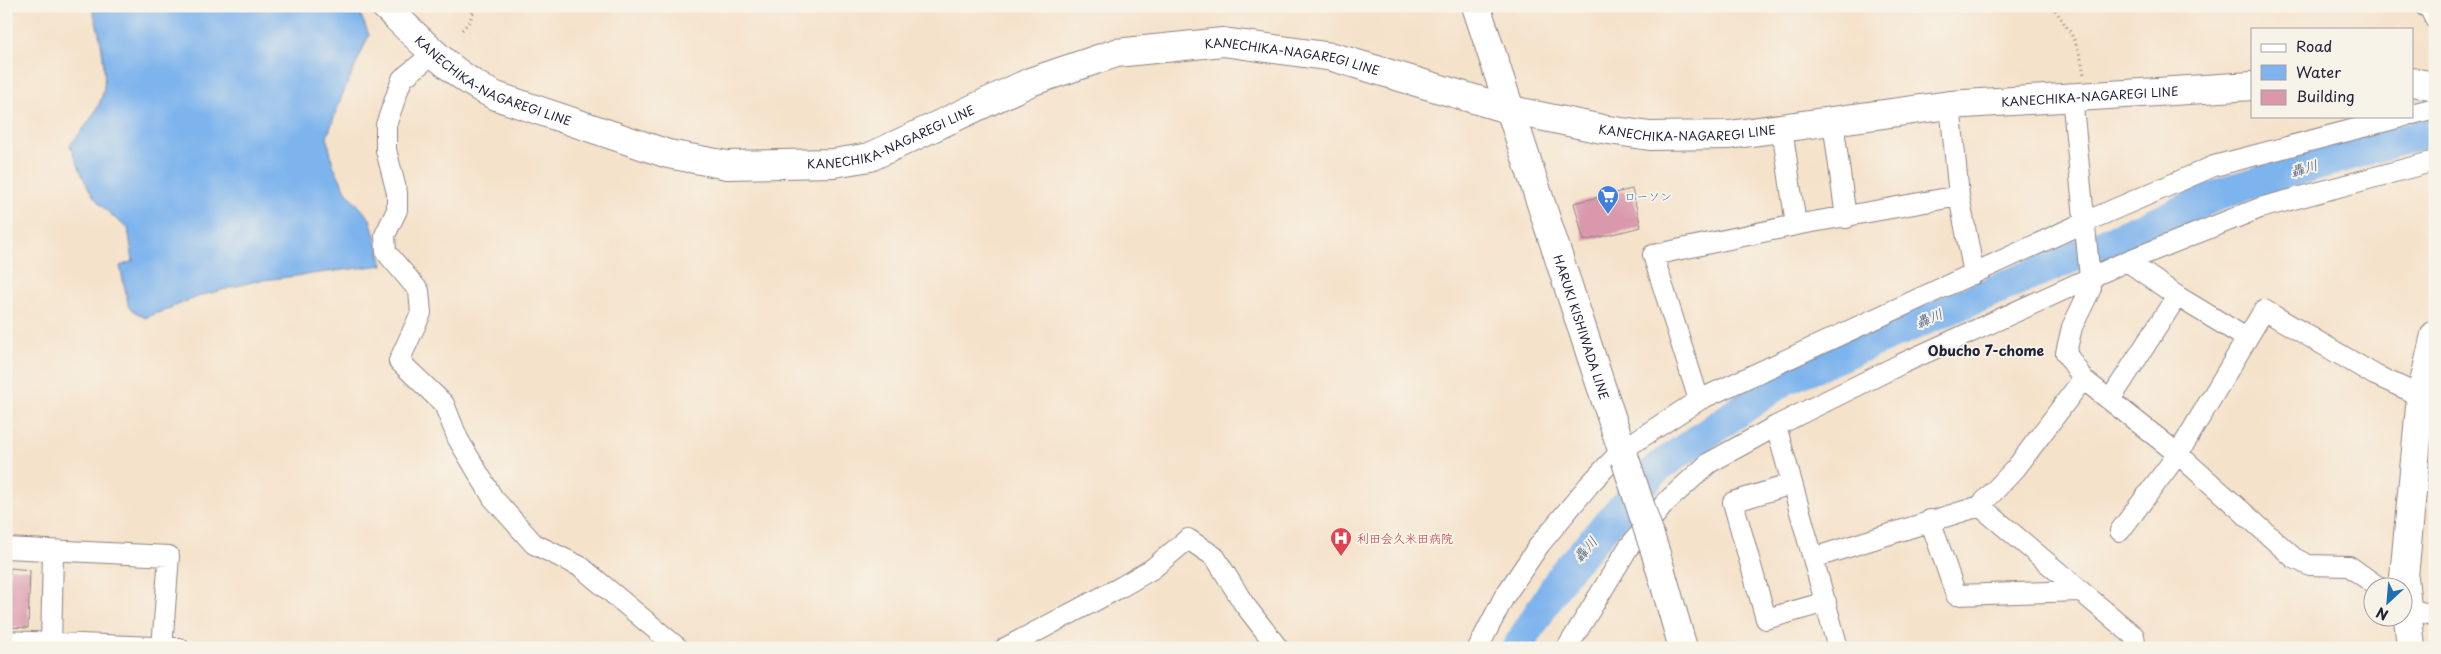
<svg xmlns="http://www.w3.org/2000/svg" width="2441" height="654" font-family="'Playpen Sans','Klee One',sans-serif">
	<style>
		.water { fill: #7eb4ed; stroke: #506b94 }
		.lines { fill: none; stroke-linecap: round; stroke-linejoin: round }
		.river { stroke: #7eb4ed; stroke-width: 31 }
		.building { fill: #d998ac }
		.street-casing { stroke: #8c8282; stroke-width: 22 }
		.secondary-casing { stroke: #8c8282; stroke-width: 30 }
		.path { stroke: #8c8282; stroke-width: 3; stroke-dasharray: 1 4; stroke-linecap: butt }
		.street { stroke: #fff; stroke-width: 20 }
		.secondary { stroke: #fff; stroke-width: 28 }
		.secondary-bridge-casing { stroke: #8c8282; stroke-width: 30; stroke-linecap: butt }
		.secondary-bridge { stroke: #fff; stroke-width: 28 }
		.labels { text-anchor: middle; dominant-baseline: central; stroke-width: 4; stroke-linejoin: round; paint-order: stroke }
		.street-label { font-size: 12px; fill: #22223b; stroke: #f7f3e8 }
		.shop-label { font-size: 12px; fill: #366cbe; stroke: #f7f3e8; text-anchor: start }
		.health-label { font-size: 12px; fill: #be3a42; stroke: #f7f3e8; text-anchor: start }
		.water-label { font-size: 14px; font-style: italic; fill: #425579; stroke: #f7f3e8 }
		.neighbourhood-label { font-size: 14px; font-weight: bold; fill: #22223b; stroke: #f7f3e8 }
	</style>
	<rect width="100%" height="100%" fill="#f7f3e8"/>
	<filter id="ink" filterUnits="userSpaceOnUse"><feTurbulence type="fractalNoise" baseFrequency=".02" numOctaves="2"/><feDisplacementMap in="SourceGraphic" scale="10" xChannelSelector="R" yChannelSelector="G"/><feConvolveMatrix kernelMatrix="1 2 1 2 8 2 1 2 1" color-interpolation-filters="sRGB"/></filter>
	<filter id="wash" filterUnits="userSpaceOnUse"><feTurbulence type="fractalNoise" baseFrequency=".0096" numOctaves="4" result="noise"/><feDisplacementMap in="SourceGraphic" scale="20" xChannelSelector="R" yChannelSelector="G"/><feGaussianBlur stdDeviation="1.12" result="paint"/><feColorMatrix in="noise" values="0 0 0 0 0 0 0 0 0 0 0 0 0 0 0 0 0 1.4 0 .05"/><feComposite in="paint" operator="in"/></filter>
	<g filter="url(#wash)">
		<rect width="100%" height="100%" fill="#f5e2ca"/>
		<path class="water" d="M91,6H357L369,35L342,96L327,137L333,165L346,191L370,219L383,265L256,281L200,296L145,318L129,308L120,266L133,261L128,228C90,201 87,187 70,145C83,130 98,112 103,93C108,72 99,26 91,6Z"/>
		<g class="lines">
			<path class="river" d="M1517,648L1564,573L1657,468L1784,380L2233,189L2435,130"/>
		</g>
		<g id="blocks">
			<path class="building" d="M1632,189L1641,227L1584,241L1574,203Z
				M10,568L30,570L28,628L6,627V575H10Z"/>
		</g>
	</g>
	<g filter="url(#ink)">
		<use href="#blocks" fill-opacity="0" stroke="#8c8282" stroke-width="1"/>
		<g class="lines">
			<g class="street-casing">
				<path id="street" d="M2425,6L2429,7L2435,19
					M434,53L402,79L386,125V150L397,193V210L385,235L386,252L419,291L421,313L399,361L444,404L458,439L493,498L534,544L581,567L678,648
					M2072,96L2091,288L2072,327L2066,353L2083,379L2178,454L2294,558L2308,565L2349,566L2377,586
					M1950,105L1959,196L1974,274
					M2412,114L2435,108
					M1833,121L1846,218
					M1782,128L1796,225
					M2127,261L2177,296L2246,338
					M1699,400L1653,255L1796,225L1959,196
					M2110,400L2177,296
					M1776,426L1838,648
					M1792,484L1733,502L1766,619L1826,602
					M1980,506L2134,636L2136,648
					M1930,520L1956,595L2080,591
					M2120,531L2178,454L2264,310L2375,375L2421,396
					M6,548L169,556L162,648
					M1813,558L1980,506L2016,468L2083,379
					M2404,607L2435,616
					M6,641L179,648
					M51,648L53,552
					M1005,648L1121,587L1152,569L1188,539L1215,557L1244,604L1278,648
					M1478,648L1504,597L1540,544L1589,485L1622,450L1699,400L2085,222L2214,166L2405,116
					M1567,648L1628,548L1666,502L1709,463L1776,426L1901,364L2127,261L2260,208L2435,161"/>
			</g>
			<g class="secondary-casing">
				<g id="secondary">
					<path id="s1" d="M385,6C419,39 453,76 496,96L668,154L727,165L834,163L870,157L1030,82L1116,53L1223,42L1333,57L1511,110L1602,129L1650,136L1729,135L1950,105L2252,86"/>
					<path id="s2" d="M1476,6L1625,459"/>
					<path d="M2412,82L2435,86"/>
					<path d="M1656,554L1683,648"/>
					<path d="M2411,648L2404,577L2421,396L2435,335"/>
				</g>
			</g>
			<path class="path" d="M2052,6C2070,30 2080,45 2084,75
				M462,30L470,21L475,6"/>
			<use href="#street" class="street"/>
			<use href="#secondary" class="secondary"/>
			<g class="secondary-bridge-casing">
				<path id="secondary-bridge" d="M1625,459L1656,554"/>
			</g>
			<use href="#secondary-bridge" class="secondary-bridge"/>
		</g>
	</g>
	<defs>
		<g id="supermarket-pin" transform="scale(1.125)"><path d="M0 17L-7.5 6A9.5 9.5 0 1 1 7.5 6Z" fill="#3f7fe0" stroke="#f7f3e8"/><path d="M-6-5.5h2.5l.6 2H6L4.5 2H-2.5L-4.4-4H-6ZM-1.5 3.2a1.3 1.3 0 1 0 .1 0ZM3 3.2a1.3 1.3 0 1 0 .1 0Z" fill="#fff"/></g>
		<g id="hospital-pin" transform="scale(1.125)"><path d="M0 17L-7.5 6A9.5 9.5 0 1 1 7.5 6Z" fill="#e0444e" stroke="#f7f3e8"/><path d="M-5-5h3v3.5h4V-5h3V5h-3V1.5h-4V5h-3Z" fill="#fff"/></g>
	</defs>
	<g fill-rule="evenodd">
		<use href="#supermarket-pin" x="1608" y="196"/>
		<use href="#hospital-pin" x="1341" y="538"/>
	</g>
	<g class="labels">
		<g class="street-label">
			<text stroke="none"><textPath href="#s1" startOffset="974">KANECHIKA-NAGAREGI LINE</textPath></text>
			<text stroke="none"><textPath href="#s1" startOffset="134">KANECHIKA-NAGAREGI LINE</textPath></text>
			<text stroke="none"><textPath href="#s1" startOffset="1784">KANECHIKA-NAGAREGI LINE</textPath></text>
			<text stroke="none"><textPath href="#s1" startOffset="1379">KANECHIKA-NAGAREGI LINE</textPath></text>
			<text stroke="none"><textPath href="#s1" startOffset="554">KANECHIKA-NAGAREGI LINE</textPath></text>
			<text stroke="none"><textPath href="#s2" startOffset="338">HARUKI KISHIWADA LINE</textPath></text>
		</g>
		<g class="shop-label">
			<text x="1624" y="196">ローソン</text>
		</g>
		<g class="health-label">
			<text x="1357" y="538">利田会久米田病院</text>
		</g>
		<g class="water-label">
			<text transform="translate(2304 168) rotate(-16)">轟川</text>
			<text transform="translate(1929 318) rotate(-23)">轟川</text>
			<text transform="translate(1585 549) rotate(-49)">轟川</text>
		</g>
		<g class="neighbourhood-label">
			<text x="1986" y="350">Obucho 7-chome</text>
		</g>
	</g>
	<rect width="2441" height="654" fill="none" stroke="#f7f3e8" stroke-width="25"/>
	<rect x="2251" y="28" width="162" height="90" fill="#f7f3e8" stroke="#a29fa3"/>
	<rect x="2261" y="44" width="25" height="8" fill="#ffffff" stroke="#a29fa3"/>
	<text x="2296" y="52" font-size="15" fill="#22223b">Road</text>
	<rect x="2261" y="65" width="25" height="15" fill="#7eb4ed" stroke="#a29fa3"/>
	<text x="2296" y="78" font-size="15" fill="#22223b">Water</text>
	<rect x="2261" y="90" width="25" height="15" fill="#d998ac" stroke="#a29fa3"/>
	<text x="2296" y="102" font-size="15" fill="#22223b">Building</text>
	<g transform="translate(2388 602) rotate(206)"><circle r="24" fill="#f7f3e8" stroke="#a29fa3"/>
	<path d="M0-4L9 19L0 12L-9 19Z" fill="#1f6fb2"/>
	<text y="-8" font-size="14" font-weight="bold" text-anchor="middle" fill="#22223b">N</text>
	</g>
</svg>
